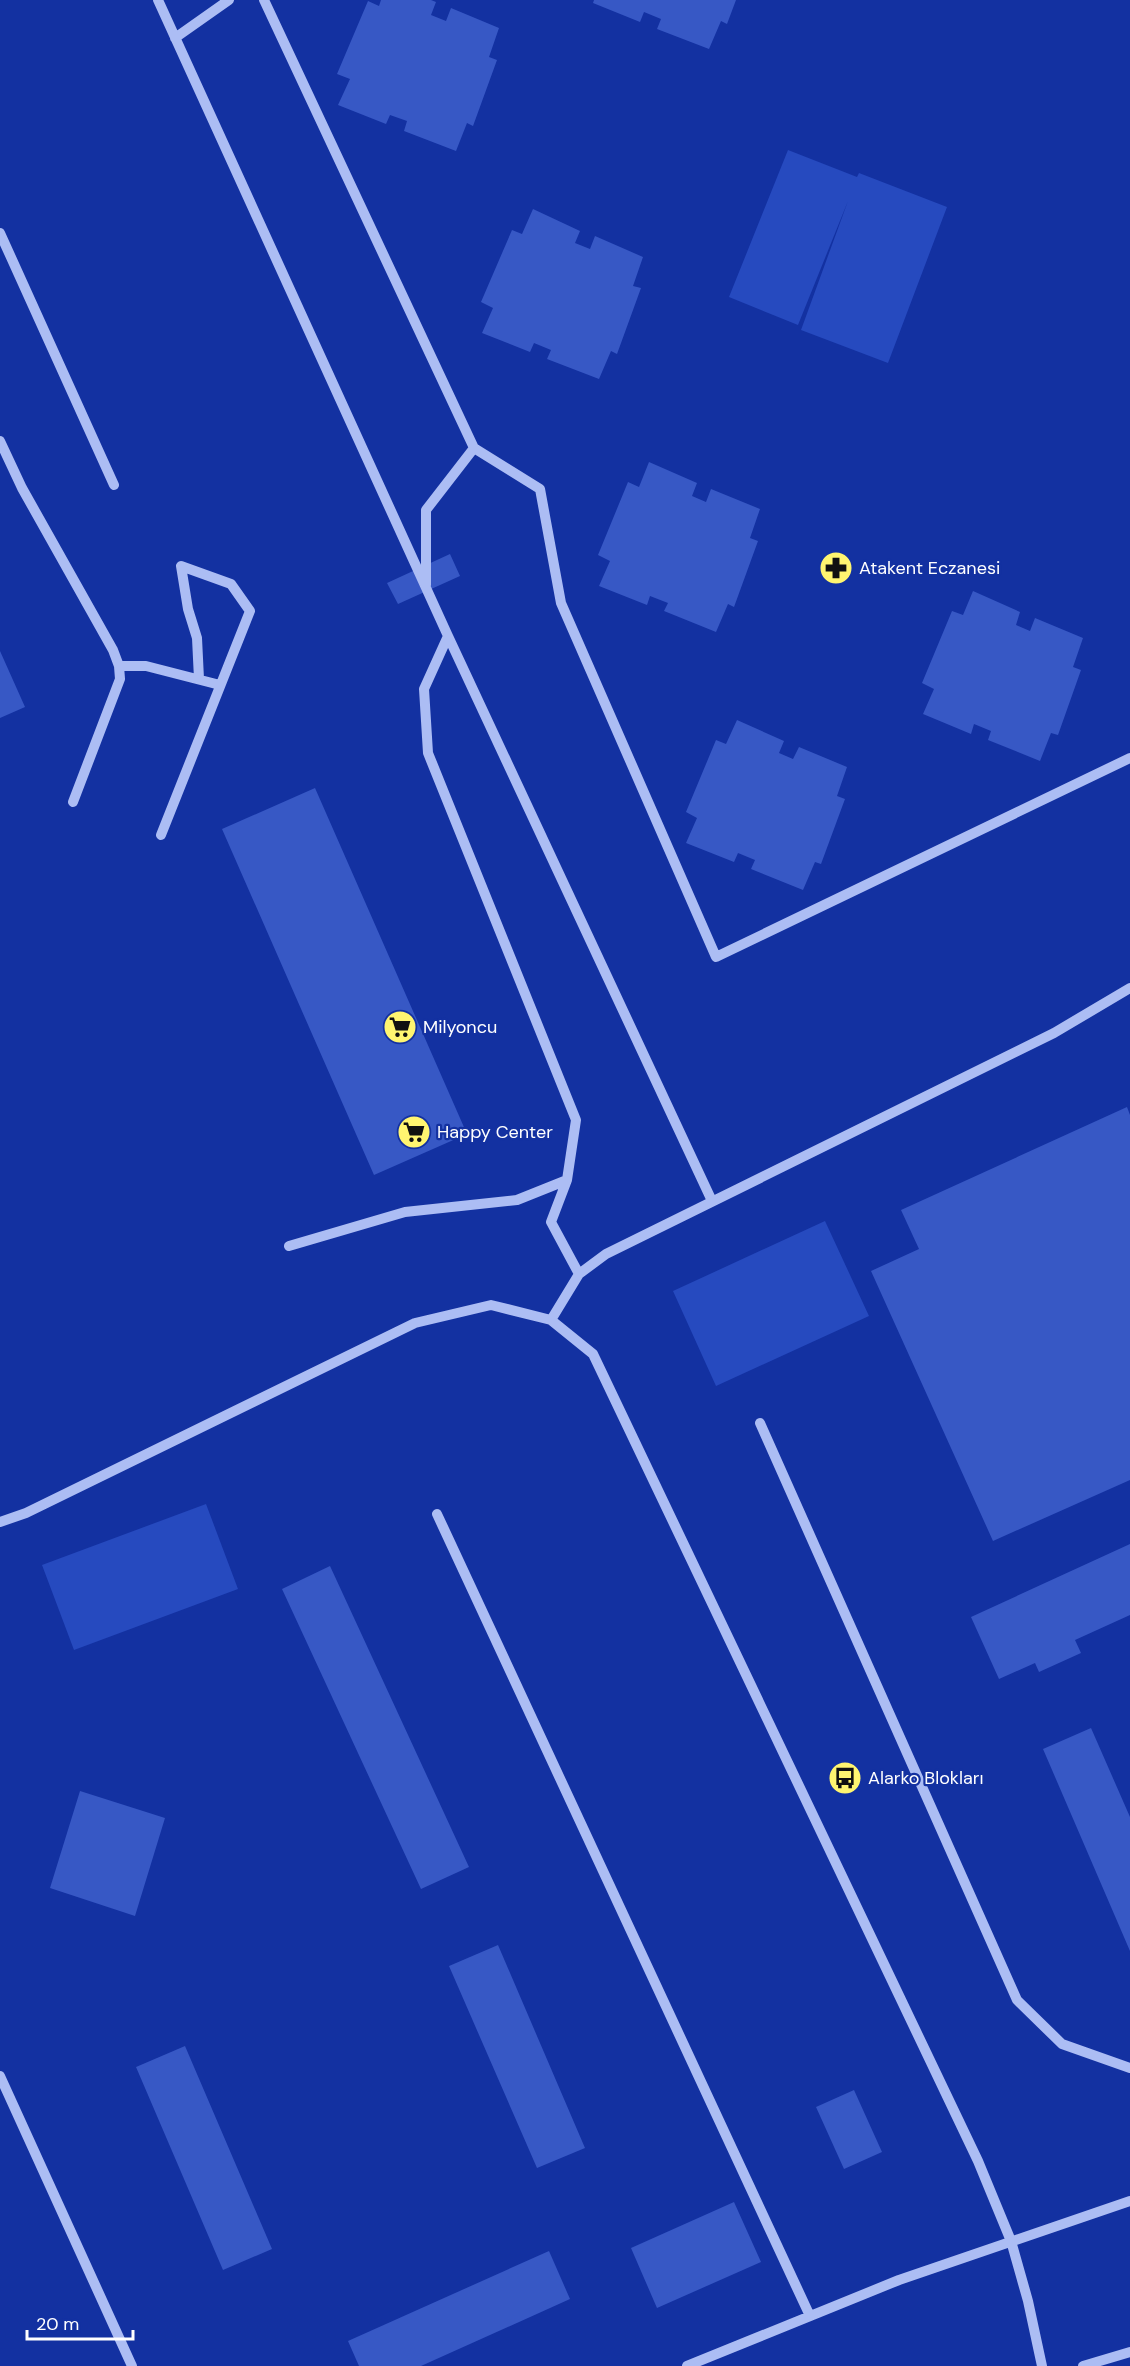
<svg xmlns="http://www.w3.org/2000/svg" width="1130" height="2366" font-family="'DM Sans',sans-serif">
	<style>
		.green { fill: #264abf }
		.building { fill: #3758c5 }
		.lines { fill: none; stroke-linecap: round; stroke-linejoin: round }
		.minor { stroke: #acbdf4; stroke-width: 10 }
		.labels { text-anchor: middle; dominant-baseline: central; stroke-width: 4.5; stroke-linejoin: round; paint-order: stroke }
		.poi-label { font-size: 18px; fill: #fff; stroke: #1331a1; text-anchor: start }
	</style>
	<rect width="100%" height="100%" fill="#1331a1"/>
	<path class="green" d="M788,150L857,177L859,173L947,207L888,363L801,330L848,201L798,325L729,297Z
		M825,1221L869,1316L716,1386L673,1291Z
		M206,1504L238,1589L74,1650L42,1565Z"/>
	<path class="building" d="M381,0H431L436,2L431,15L446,21L451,8L499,28L489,57L497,60L473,126L467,123L456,151L404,131L407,121L390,115L386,124L338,105L350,79L337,74L368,1L379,6Z
		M594,0H736L727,24L721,21L709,49L657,29L661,19L644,12L640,22L593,3Z
		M533,209L580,231L575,243L590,249L595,236L643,257L633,286L641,288L617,354L611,351L599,379L547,359L551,350L534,343L530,352L482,333L493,308L481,302L512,230L522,234Z
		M649,462L697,483L692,496L706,502L711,489L760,509L750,538L758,541L734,607L728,604L716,632L664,611L668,603L650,596L647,605L599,586L610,561L598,555L628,482L639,487Z
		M450,554L460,576L398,604L387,583Z
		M973,591L1020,612L1016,625L1030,631L1035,618L1083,638L1073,667L1081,670L1058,735L1051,733L1040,761L988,740L991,731L974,724L971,734L923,714L934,689L922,683L952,611L963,615Z
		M0,651L25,707L0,718Z
		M737,720L784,741L779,753L793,759L799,747L847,767L837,796L845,799L821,864L815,862L803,890L751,869L755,860L738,853L734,862L686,843L697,818L686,812L716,740L726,744Z
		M315,788L467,1134L374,1175L222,829Z
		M1127,1107L1130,1115V1480L993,1541L871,1271L919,1249L901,1210Z
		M1130,1544V1615L1075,1640L1081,1653L1039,1672L1035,1663L999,1679L971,1617Z
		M330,1566L469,1867L421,1889L282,1589Z
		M1091,1728L1130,1817V1951L1043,1749Z
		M80,1791L165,1818L135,1916L50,1888Z
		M498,1945L585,2148L537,2168L449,1966Z
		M185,2046L272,2249L223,2270L136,2067Z
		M854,2090L882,2152L844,2169L816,2107Z
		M734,2202L761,2262L657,2308L631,2248Z
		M549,2251L570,2299L421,2366H359L348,2341Z"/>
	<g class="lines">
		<path class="minor" d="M158,0L448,636L712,1201
			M264,0L474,448L540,489L561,603L716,957L1130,758
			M175,38L229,0
			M0,233L114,485
			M0,441L22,488L113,650L119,666L120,679L73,802
			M426,585V510L474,448
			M448,636L424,689L428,753L576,1120L567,1180L551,1222L579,1274
			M119,666H146L220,685
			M161,835L250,611L231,584L181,566L188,609L197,638L199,679
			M289,1246L405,1212L517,1200L567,1180
			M551,1320L579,1274L606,1254L1054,1033L1130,988
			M760,1423L1017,2000L1062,2044L1130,2068
			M437,1514L810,2316
			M0,1522L26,1513L415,1323L491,1305L551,1320L593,1354L978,2161L1011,2241L1028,2301L1042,2366
			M0,2076L132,2366
			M687,2366L899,2280L1130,2201
			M1083,2366L1130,2352"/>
	</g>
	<defs>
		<g id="pharmacy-disc" transform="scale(1.725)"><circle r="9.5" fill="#fff570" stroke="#1331a1"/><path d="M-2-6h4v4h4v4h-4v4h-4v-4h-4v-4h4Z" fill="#111"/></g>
		<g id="supermarket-disc" transform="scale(1.725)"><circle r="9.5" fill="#fff570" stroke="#1331a1"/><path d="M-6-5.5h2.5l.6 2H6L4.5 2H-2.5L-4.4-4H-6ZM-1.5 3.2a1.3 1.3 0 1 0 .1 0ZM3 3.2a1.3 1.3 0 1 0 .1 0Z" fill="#111"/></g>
		<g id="bus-disc" transform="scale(1.725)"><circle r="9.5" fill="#fff570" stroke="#1331a1"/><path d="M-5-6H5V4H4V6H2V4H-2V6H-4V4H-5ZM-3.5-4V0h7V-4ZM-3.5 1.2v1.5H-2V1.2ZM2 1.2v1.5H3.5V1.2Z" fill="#111"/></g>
	</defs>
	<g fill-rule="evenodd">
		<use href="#pharmacy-disc" x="836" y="568"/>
		<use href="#supermarket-disc" x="400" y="1027"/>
		<use href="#supermarket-disc" x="414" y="1132"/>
		<use href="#bus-disc" x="845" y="1778"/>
	</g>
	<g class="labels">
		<g class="poi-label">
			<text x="859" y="568">Atakent Eczanesi</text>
			<text x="423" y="1027">Milyoncu</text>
			<text x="437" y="1132">Happy Center</text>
			<text x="868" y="1778">Alarko Blokları</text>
		</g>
	</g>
	<path d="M27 2330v9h106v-9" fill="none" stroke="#ffffff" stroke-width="3"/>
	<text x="36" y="2330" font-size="18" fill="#ffffff" stroke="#1331a1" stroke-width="4.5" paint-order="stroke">20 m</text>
</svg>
